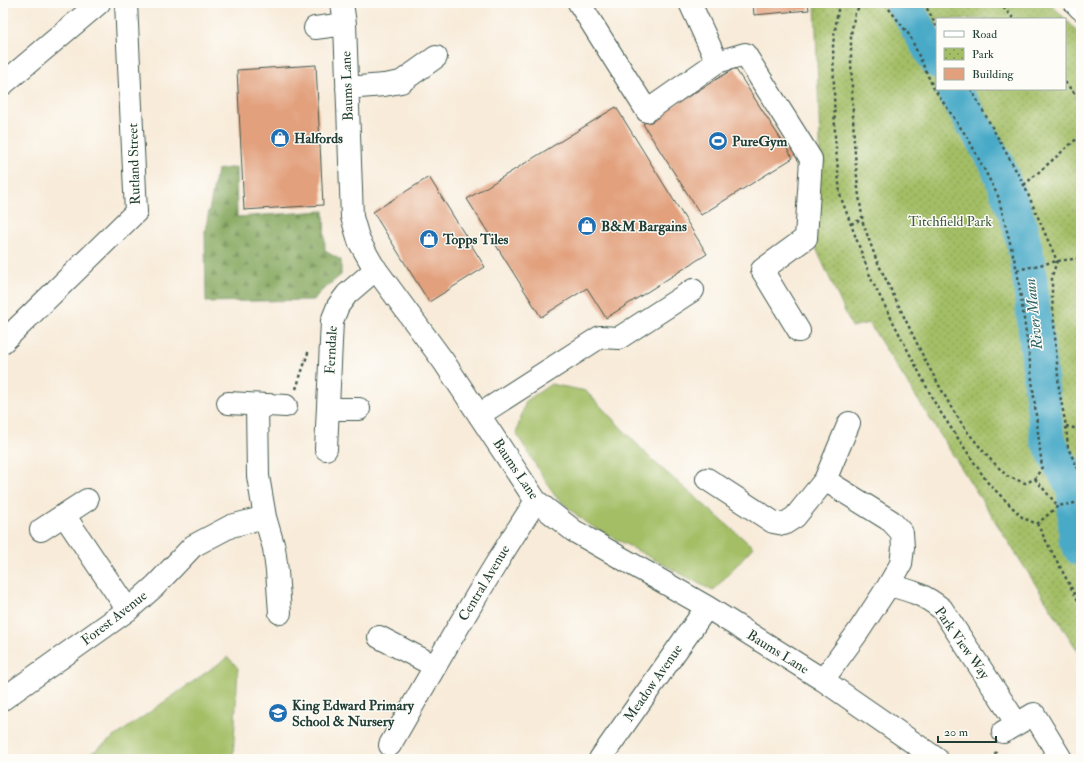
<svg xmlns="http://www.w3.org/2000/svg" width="1084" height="762" font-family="'IM FELL Double Pica',serif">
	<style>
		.green { fill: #a3be65; stroke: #617e4c }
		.forest { fill: url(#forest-firs); stroke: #507147 }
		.park { fill: url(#park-dots); stroke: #617e4c; fill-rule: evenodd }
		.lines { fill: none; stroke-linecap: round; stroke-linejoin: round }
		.river { stroke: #48aac8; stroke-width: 35 }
		.building { fill: #e2a07d }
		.minor-casing { stroke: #40574d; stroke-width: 24 }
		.highway-casing { stroke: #40574d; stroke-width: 24 }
		.path { stroke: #40574d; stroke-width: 2.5; stroke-dasharray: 3 3; stroke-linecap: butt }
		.minor { stroke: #fff; stroke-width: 22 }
		.highway { stroke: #fff; stroke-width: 22 }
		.labels { text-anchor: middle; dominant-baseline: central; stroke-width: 3; stroke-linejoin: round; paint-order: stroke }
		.street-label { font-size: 14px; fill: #1f3d34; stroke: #fdfcf7 }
		.poi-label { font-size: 14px; font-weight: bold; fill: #1f3d34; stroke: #fdfcf7; text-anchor: start }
		.park-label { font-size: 14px; fill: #405d40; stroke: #fdfcf7 }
		.water-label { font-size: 15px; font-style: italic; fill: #2d6368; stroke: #fdfcf7 }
	</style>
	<defs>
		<pattern id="forest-firs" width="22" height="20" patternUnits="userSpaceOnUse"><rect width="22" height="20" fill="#82a55a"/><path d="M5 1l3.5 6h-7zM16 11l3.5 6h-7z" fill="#6a884b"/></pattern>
		<pattern id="park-dots" width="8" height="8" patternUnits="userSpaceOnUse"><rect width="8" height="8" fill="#a3be65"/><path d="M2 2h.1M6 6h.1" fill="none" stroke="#849c54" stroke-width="1.8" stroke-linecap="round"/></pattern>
	</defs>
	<rect width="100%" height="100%" fill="#fdfcf7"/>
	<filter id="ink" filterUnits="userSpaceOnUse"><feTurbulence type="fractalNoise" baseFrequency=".025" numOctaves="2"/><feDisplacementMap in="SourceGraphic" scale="8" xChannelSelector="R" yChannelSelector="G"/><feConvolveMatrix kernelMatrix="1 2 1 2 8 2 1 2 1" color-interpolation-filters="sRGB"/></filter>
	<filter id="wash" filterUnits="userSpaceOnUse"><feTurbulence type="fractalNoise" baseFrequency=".012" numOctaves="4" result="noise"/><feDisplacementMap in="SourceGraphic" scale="16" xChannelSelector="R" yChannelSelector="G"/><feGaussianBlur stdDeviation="0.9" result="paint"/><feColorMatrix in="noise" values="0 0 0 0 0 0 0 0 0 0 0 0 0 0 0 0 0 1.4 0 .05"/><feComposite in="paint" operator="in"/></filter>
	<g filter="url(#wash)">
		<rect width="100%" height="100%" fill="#f8ebd9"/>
		<path class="green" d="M551,384L586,391L652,460L753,547L713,591L586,523L555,496L516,433L526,401Z
			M228,657L238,668L233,759H83Z"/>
		<path class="forest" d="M236,167L237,217L324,211L325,251L341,260V275L319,293L314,300L206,302L205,231L217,170Z"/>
		<path class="park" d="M815,3H1050L1081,35V656L869,323L852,327L815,246L820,143ZM937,19H1065V89H937Z"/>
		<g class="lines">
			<path class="river" d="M903,3L937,61
				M953,89L997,164L1019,223L1028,262L1047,438L1057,458L1074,488L1076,540L1081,549"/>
		</g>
		<g id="blocks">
			<path class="building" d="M753,3H808L809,10L754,15Z
				M316,65L323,205L244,210L237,70Z
				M735,68L793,158L701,215L643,124Z
				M616,107L707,254L606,318L587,288L541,317L467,199Z
				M429,177L485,267L429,302L373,212Z"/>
		</g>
	</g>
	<g filter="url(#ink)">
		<use href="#blocks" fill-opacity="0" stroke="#40574d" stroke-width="1"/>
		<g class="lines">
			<g class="minor-casing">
				<path id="minor" d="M342,3L345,24L352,217L359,241L372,264L444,362L536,501L574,531L707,607L823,680L937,759
					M579,3L647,111L717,62L745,54L811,159L806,238L762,270L799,331
					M690,3L717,62
					M315,28L345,24
					M3,84L99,3
					M347,88L384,85L401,82L436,57
					M3,342L136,212L126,3
					M228,403L286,406
					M257,405L258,476L265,517L274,548L277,571L280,613
					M329,409H359
					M479,415L600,337L619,338L693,290
					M326,449L332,321L338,306L347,294L376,269
					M707,479L773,522L784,524L795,517L825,480L849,423
					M825,480L891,521L902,533L903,548L901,564L889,585C912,591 923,594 942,609L1017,724
					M64,515L128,610
					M41,530L87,500
					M379,637L435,666
					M823,680L858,632L889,585
					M3,699L128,610L155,586L193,546L231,526L265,517
					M1003,732L1034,714L1061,759
					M390,745C437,663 484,580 536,501
					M600,759L707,607"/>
			</g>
			<g class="highway-casing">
				<path id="highway" d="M1075,3L1081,9"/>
			</g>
			<path class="path" d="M839,3L833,44L835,136L840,195L872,281L937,407L988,483L1023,518L1037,524L1081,606
				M862,3L855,13L851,34V60L854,142L858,189L863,223L876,259L925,360L951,407L966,430L989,458L1007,476L1025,483L1035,479L1042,467L1029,354L1017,270L998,196L969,140L933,87L910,36L886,5L883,3
				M924,3L937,27
				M999,3L1014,19
				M1065,82L1081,101
				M971,89L1024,185L1057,261L1052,276V296L1059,390L1066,426L1068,448L1077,467L1081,472
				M1024,185L1081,135
				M851,224L862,219
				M1017,270L1057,261L1081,258
				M296,389L309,350
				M1066,426L1081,430
				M1035,479L1058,506
				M1037,524L1058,506L1081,502
				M991,759L997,751"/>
			<use href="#minor" class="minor"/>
			<use href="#highway" class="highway"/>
		</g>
	</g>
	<defs>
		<g id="shop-disc" transform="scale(1)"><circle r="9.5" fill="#1f6fb2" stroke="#fdfcf7"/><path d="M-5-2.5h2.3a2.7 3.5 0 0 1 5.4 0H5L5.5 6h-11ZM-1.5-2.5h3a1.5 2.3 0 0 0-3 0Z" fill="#fff"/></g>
		<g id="stadium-disc" transform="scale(1)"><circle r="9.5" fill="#1f6fb2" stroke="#fdfcf7"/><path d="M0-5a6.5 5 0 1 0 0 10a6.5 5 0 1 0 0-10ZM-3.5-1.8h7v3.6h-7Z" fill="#fff"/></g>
		<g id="school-disc" transform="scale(1)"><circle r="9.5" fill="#1f6fb2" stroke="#fdfcf7"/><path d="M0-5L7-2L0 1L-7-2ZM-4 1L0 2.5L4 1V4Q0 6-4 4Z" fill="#fff"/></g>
	</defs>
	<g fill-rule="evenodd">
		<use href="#shop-disc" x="280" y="138"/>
		<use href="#stadium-disc" x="718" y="141"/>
		<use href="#shop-disc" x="587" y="226"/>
		<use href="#shop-disc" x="429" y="239"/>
		<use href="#school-disc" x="278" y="713"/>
	</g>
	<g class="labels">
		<g class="street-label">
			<text transform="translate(347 86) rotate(-92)">Baums Lane</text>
			<text transform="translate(134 164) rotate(-92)">Rutland Street</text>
			<text transform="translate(331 350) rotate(-87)">Ferndale</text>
			<text transform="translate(516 469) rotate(56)">Baums Lane</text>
			<text transform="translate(484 583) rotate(-59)">Central Avenue</text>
			<text transform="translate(114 618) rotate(-38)">Forest Avenue</text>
			<text transform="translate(962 643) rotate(55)">Park View Way</text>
			<text transform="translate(778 652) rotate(32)">Baums Lane</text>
			<text transform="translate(653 683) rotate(-55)">Meadow Avenue</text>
		</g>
		<g class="poi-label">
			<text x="294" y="138">Halfords</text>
			<text x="732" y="141">PureGym</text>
			<text x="601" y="226">B&amp;M Bargains</text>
			<text x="443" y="239">Topps Tiles</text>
			<text x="292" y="705">King Edward Primary<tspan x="292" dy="16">School &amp; Nursery</tspan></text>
		</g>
		<g class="park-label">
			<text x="950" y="221">Titchfield Park</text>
		</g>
		<g class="water-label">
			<text transform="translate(1034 314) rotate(-96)">River Maun</text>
		</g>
	</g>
	<rect width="1084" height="762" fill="none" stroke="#fdfcf7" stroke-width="16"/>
	<rect x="936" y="18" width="130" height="72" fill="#fdfcf7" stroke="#a4b0a9"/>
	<rect x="944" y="31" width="20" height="6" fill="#ffffff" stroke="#a4b0a9"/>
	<text x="972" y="38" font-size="12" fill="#1f3d34">Road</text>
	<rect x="944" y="48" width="20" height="12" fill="url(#park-dots)" stroke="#a4b0a9"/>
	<text x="972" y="58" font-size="12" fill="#1f3d34">Park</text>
	<rect x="944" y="68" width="20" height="12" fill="#e2a07d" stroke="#a4b0a9"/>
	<text x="972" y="78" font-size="12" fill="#1f3d34">Building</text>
	<path d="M938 736v6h58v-6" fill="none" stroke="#1f3d34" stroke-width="2"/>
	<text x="944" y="736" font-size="12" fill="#1f3d34" stroke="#fdfcf7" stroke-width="3" paint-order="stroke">20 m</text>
</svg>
